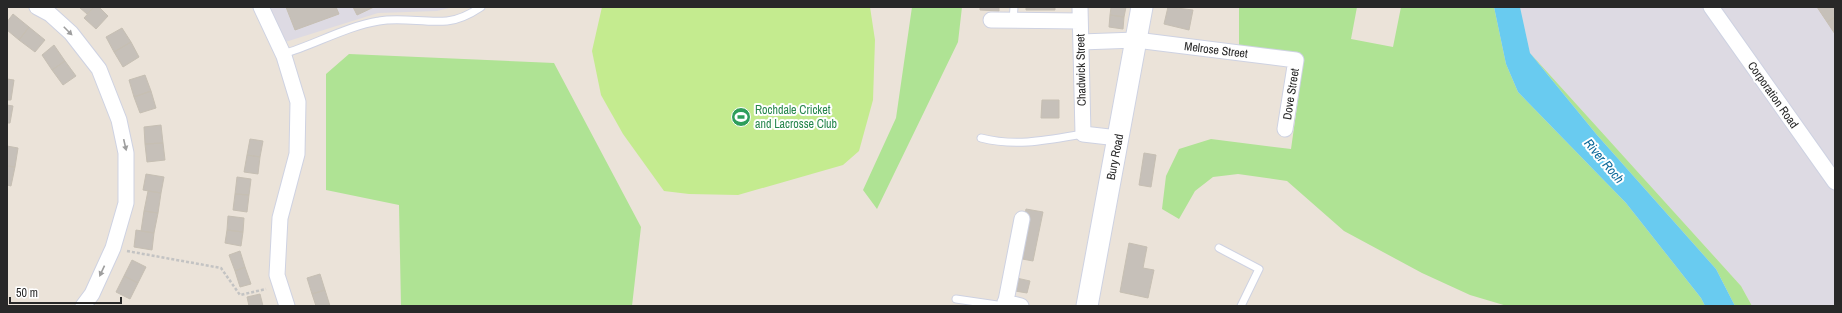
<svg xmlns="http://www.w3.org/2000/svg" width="1842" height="313" font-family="'Archivo Narrow',sans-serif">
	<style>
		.industrial { fill: #dddae3 }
		.green { fill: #afe394 }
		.pitch { fill: #c4eb8f }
		.water { fill: #69cbf0 }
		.building { fill: #c6c0b9; stroke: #c6bfb3 }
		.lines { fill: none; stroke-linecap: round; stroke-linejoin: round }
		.service-casing { stroke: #ced2e2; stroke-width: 9 }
		.minor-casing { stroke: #ced2e2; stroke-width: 17 }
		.secondary-casing { stroke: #ced2e2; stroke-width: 23 }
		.path { stroke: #c3c3c3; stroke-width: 2.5; stroke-dasharray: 3 2; stroke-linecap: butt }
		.service { stroke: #fff; stroke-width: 7 }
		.minor { stroke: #fff; stroke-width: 15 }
		.secondary { stroke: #fff; stroke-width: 21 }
		.oneway { fill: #9e9e9e }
		.labels { text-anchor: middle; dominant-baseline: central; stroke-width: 4; stroke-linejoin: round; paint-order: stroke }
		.street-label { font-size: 12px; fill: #282828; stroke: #fff }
		.leisure-label { font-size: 12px; fill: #27864d; stroke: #fff; text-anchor: start }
		.water-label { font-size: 13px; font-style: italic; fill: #0b6899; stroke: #fff }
	</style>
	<rect width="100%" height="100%" fill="#ebe3d9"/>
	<path class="industrial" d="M265,7H453L437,11L378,13L282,43Z
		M1520,7H1835V306H1752L1741,286L1530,53Z"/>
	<path class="green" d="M912,7H962L958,42L877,209L863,190L896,118Z
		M1239,7H1357L1351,39L1393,47L1401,7H1494L1506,64L1518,92L1626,203L1701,298L1705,306H1507L1470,295L1422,273L1344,231L1287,181L1238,174L1213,177L1195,191L1179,219L1162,209L1166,176L1179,149L1211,139L1291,149L1304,57L1239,45Z
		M1530,53L1741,286L1752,306H1735L1716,269L1597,135Z
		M349,54L554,63L641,227L632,306H401L399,205L326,190V74Z"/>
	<path class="pitch" d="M602,7H870L875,40L873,100L859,151L843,165L738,195L689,194L664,191L623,134L601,95L592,51Z"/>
	<path class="water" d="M1494,7H1520L1530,53L1597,135L1716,269L1735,306H1705L1701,298L1626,203L1518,92L1506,64Z"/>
	<path class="building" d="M79,7H94L87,14Z
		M94,7H99L108,16L96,29L84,18Z
		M286,7H336L339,14L295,30Z
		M353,7H374L357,15Z
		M980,7H999V11L980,10Z
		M1026,7H1055V10H1026Z
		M1111,7H1126L1124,17L1110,15Z
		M1168,7L1193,10L1189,30L1164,24Z
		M1817,7H1835V17L1827,22Z
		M13,14L29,27L19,40L7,30V22Z
		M1110,15L1124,17L1123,29L1109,27Z
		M1835,17V34L1827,22Z
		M29,27L45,40L35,52L19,40Z
		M122,28L131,42L114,52L106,37Z
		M131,42L139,57L123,67L114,52Z
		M54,45L65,61L52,70L42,55Z
		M65,61L76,76L63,85L52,70Z
		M145,75L151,91L134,97L129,80Z
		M7,79L14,80L11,100H7Z
		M151,91L156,108L140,113L134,97Z
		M1042,100H1059V118H1041Z
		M7,105L13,106L10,123H7Z
		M161,125L163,143L145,144L144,127Z
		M250,139L263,141L260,157L247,155Z
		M163,143L165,160L147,162L145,144Z
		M7,146L18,148L15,167L7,166Z
		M1144,153L1156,155L1151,187L1139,185Z
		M247,155L260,157L258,174L244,172Z
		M7,166L15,167L11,186L7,185Z
		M146,174L164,177L161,193L143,190Z
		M237,177L251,179L249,195L235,194Z
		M148,191L161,193L158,213L144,211Z
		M235,194L249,195L247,212L233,210Z
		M1026,209L1043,212L1033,261L1017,258Z
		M144,211L158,213L154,233L141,231Z
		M228,216L244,218L243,232L227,230Z
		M136,230L154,233L152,250L134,247Z
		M227,230L243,232L241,246L225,243Z
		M1129,243L1147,247L1143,268L1154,270L1148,298L1120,292Z
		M240,251L245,267L235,271L229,255Z
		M132,260L146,267L138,283L124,276Z
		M245,267L251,284L240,287L235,271Z
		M320,274L325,290L312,294L307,278Z
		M124,276L138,283L130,299L116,292Z
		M1012,277L1030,281L1027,293L1009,290Z
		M325,290L330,306H316L312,294Z
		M260,294L263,306H249L247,297Z"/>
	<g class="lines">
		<g class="service-casing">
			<path id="service" d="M1013,20L1014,7
				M283,54C314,45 347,26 379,21C401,17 425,23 447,21C458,20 472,13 481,7
				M981,138C1016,147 1048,140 1083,134
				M1219,248L1259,269L1241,306
				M956,299L1004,306"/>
		</g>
		<g class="minor-casing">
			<path id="minor" d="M37,7L50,14L71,33L99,69L119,120L126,153V203L113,248L92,294L83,306
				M261,7L284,56L298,102L297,154L280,218L277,275L287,306
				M1080,7L1083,134L1118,138
				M1711,7L1835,182
				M991,20L1080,21
				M1081,42L1136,40L1296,60L1285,129
				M1005,302L1021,306
				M1005,306L1022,219"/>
		</g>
		<g class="secondary-casing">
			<path id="secondary" d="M1087,306L1142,7"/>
		</g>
		<path class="path" d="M127,251L221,268L240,295L266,289"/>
		<use href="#service" class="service"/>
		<use href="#minor" class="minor"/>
		<use href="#secondary" class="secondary"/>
	</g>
	<defs><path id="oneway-solid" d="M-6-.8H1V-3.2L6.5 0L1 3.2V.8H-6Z"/></defs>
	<g class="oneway">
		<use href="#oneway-solid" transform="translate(68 31) rotate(45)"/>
		<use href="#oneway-solid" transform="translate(125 145) rotate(77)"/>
		<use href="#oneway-solid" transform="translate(102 271) rotate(115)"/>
	</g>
	<defs>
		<g id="stadium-disc" transform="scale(1)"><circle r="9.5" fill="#2e9e5b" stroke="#fff"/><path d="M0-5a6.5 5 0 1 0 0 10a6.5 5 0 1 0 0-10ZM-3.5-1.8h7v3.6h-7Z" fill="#fff"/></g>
	</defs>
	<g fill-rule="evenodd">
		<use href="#stadium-disc" x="741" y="117"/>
	</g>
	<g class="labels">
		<g class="street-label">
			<text transform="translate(1216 50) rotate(7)">Melrose Street</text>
			<text transform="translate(1081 70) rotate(-91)">Chadwick Street</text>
			<text transform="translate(1291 94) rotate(-81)">Dove Street</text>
			<text transform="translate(1773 95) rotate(55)">Corporation Road</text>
			<text transform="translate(1115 157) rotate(-79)">Bury Road</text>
		</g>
		<g class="leisure-label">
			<text x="755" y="110">Rochdale Cricket<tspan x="755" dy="14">and Lacrosse Club</tspan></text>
		</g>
		<g class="water-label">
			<text transform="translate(1604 161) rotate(50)">River Roch</text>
		</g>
	</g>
	<rect width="1842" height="313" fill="none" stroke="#282828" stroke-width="16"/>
	<path d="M10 297v6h111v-6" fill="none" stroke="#282828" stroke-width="2"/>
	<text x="16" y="297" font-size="12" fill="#282828" stroke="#ffffff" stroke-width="3" paint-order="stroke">50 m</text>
</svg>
